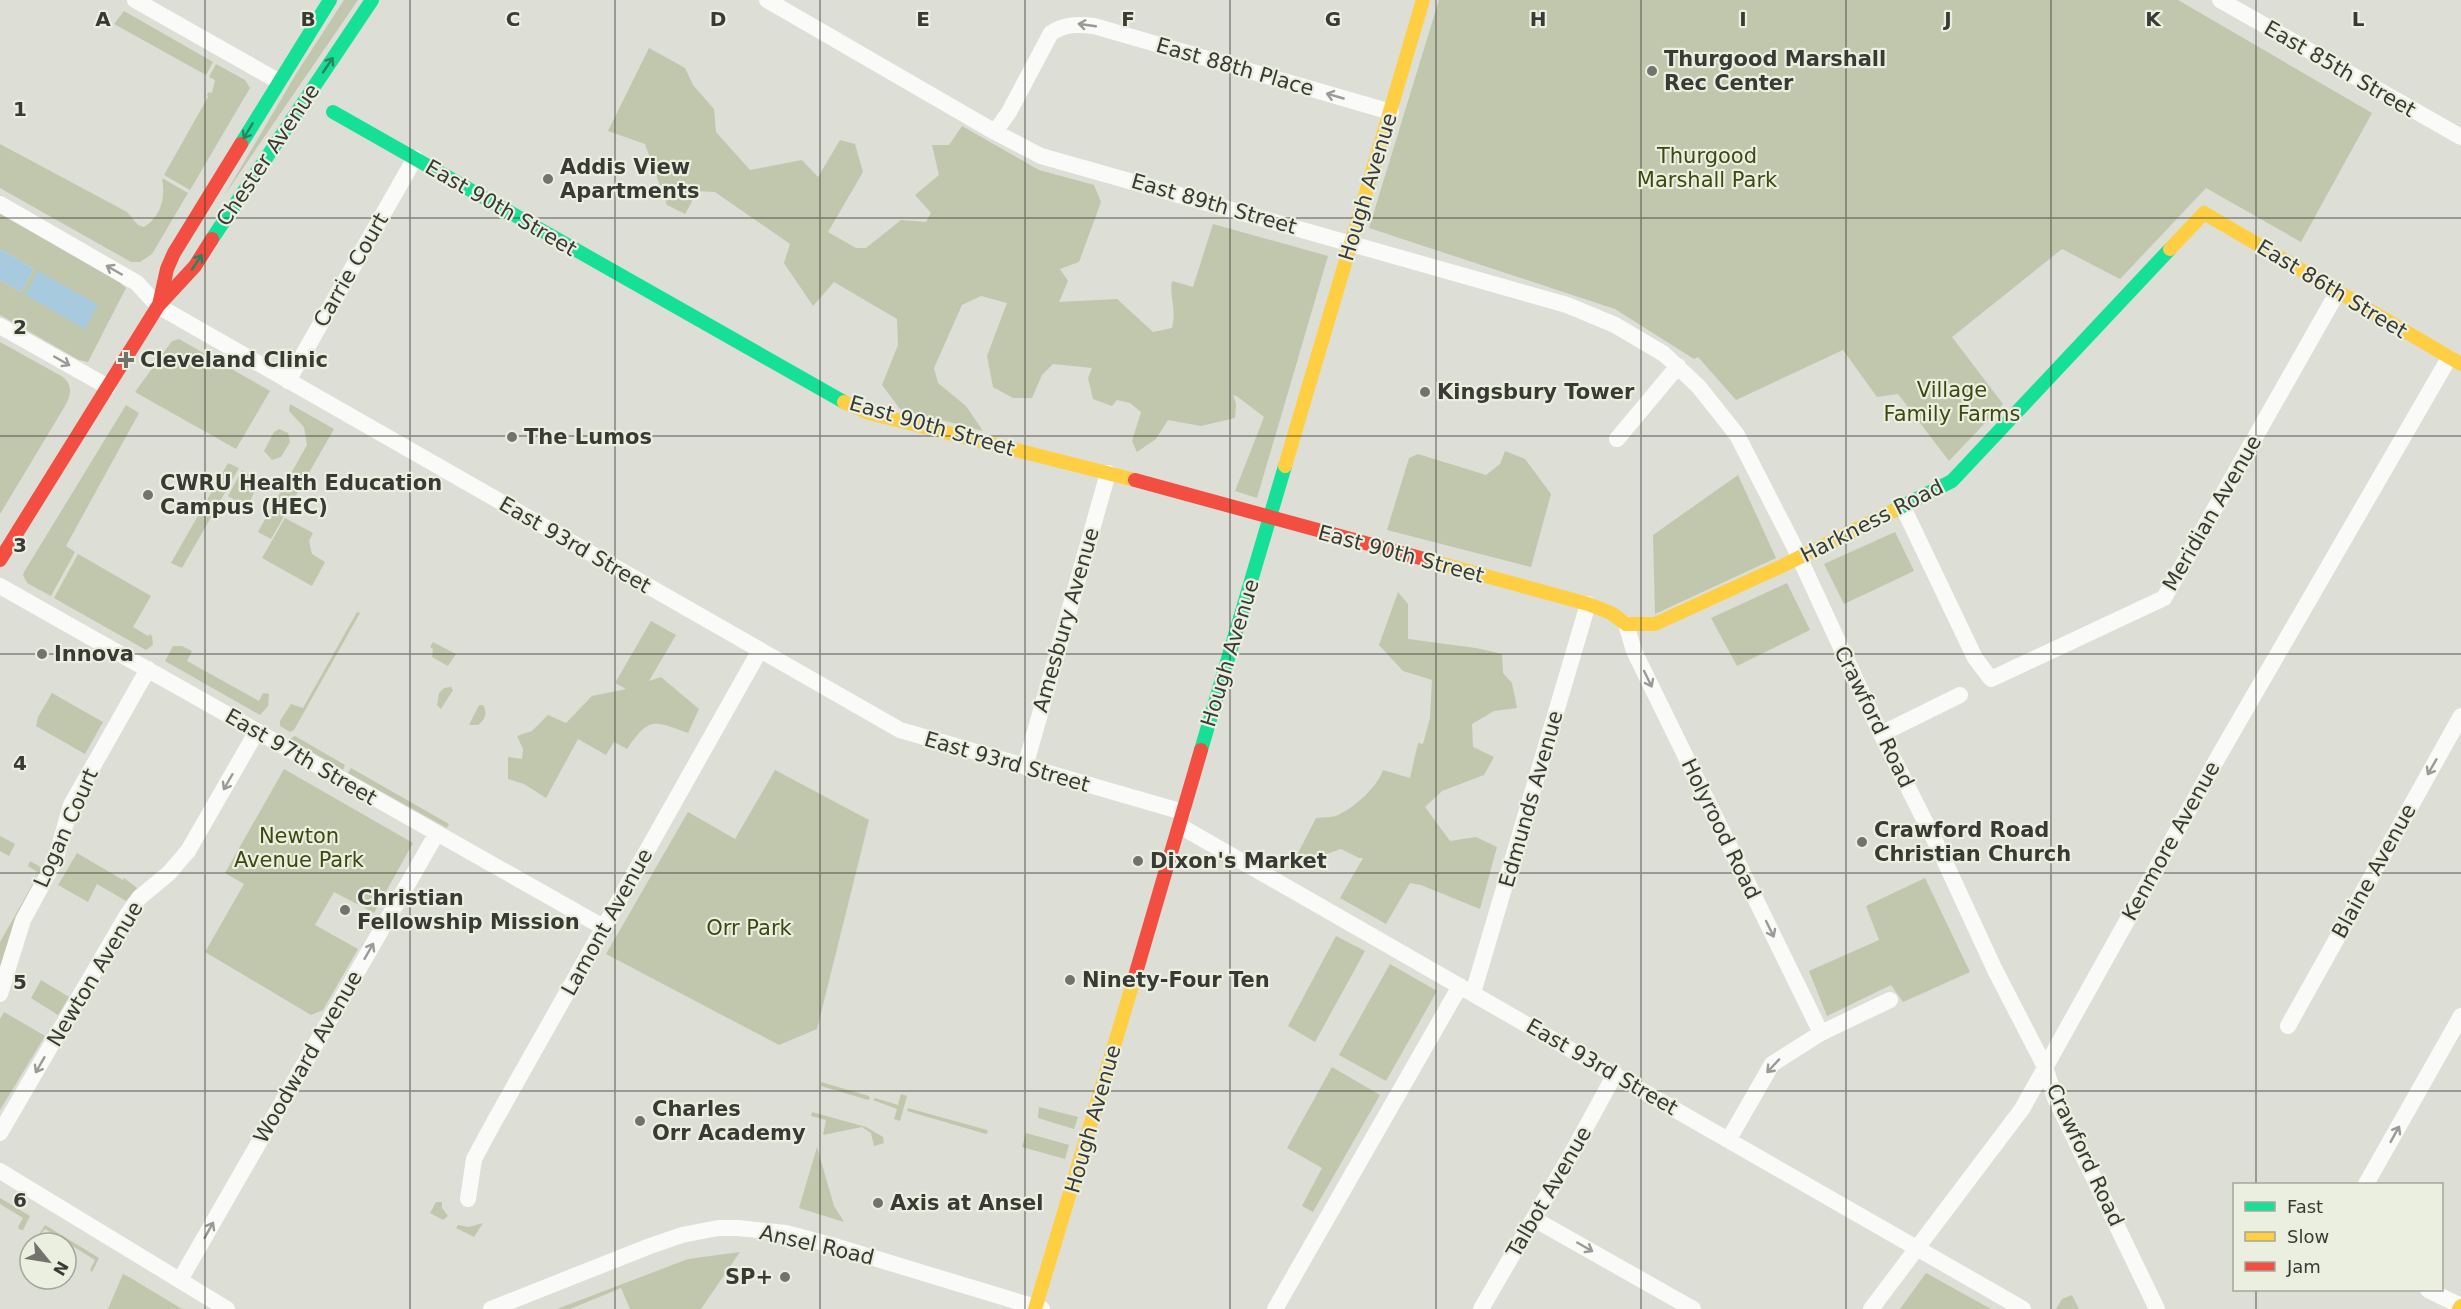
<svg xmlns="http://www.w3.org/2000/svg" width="2461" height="1309" font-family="'DejaVu Sans',sans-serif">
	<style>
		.green { fill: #c0c7ac }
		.water { fill: #a8cadf }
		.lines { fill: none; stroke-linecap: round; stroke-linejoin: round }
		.street { stroke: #fafaf9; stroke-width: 16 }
		.fast { stroke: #16e098; stroke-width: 14 }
		.slow { stroke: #ffcf43; stroke-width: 14 }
		.jam { stroke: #f24e42; stroke-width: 14 }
		.oneway { stroke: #9a9a96 }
		.oneway2 { stroke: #298561 }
		.grid { fill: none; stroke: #393a34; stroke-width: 1.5; stroke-opacity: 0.55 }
		.poi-dot { fill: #72736d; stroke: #ebefe0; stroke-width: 2 }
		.labels { text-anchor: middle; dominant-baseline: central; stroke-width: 4.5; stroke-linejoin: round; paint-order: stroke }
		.poi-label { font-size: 21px; font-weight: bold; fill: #393a34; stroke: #ebefe0; text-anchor: start }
		.street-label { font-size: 21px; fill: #393a34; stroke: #ebefe0 }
		.park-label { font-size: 21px; fill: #3d480f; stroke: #ebefe0 }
		.grid-label { font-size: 20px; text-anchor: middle; font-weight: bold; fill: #393a34; stroke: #ebefe0; stroke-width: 4.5; stroke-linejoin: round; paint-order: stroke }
	</style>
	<rect width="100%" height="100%" fill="#ddded6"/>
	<path class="green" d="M344,0H358L224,196L296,74Z
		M1439,0H2178L2372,113L2301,242L2206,188L2120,279L2062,249L1952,337L2003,404L1949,461L1898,394L1877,397L1843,350L1736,400L1698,357L1694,359L1615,309L1369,228Z
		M124,11L213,62L206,75L114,24Z
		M649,48L685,68L693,85L714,109L716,132L750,170L802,160L818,177L840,140L855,144L863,172L828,232L856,248H866L901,220L926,222L931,213L915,195L939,175L932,145H949L962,126L1039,170L1094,185L1101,202L1079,262L1060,269L1068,281L1059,302L1117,299L1153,332L1172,328C1177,308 1169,298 1172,281L1193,287L1213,224L1328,256L1257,498L1235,491L1264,417L1238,397L1233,395L1236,404L1235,418L1201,426L1168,420L1156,439L1137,452L1132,441L1141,412L1130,403L1117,400L1112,406L1093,399L1088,378L1092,368L1053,364L1042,375L1032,398H1013L993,387L987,356L1007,303L981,296L962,305L934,368L938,383L966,406L983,431L900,409L882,385L898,345L897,319L834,282L813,306L784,263L790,244L715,192L698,191L685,214L667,205L645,144L608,131Z
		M216,64L245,80L250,88L190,190L164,175L208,97L207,95L209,92L212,93L215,80L209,77Z
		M0,144L127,212L138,225L144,227C161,217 166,197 162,178L188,193L152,254L140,262H131L0,188Z
		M0,214L119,282L126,288L88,362L79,360L0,315V280L21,292L34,269L0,249Z
		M179,339L270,391L236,449L135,392L172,341Z
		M0,342L63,377C73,386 71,395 65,406L0,514Z
		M290,404L334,429L271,539L258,532L259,530L307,445L304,427L289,411Z
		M126,405L139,413L66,546L75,552L51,596L27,583L23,575L24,572Z
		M279,429L288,433L290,442L281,457L272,460L264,451L274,432Z
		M1505,451L1525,459L1551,494L1531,567L1387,530L1409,458L1418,454L1486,475L1500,464Z
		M228,463L239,468L182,568L171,563Z
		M242,470L255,479L258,485L247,507L228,496Z
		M1738,475L1776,558L1655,614L1653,535Z
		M285,518L313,533L309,541L312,554L325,562L312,586L262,558Z
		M1895,532L1914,571L1844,604L1824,564Z
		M78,554L151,596L133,627L148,636L150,634L152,636L153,645L146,650L54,598Z
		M1787,583L1810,630L1737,666L1711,618Z
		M1398,592L1408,604V639L1476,648L1502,654L1503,673L1512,683L1517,708L1494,711L1472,724L1473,747L1494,757L1484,775L1442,791L1425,807L1450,841L1476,837L1497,847L1480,909L1421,885L1410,883L1386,924L1340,898L1363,858H1359L1341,849L1309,860L1297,855L1316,818C1324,817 1334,818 1340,814C1356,806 1377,787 1383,770L1410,778L1418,743L1423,744L1430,718L1432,680L1403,671L1379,645Z
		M357,612L360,613L294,730L290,732L280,726V721L291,704L303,708Z
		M651,621L676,635L649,681L661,677L699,709L688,733C653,720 649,717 627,749L614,742L606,755L578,739L546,798L524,784L508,779V757L522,759L523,749L517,736L532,731L548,715L566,723L592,696L626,689L615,683Z
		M433,642L456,654L448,666L432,657L433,649L430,647Z
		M173,646H182L192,651L187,661L259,701L263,693L269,694L268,706L260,715L165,661Z
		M451,687L453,690L441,709L437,705L439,693L444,688Z
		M52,693L103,722L85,754L36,726L38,717Z
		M479,705H483C488,713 485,720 478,725H469Z
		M295,736L345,765L343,770L290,739Z
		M351,768L449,824L447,828L348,773Z
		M284,769L413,843L374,913L334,892L315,925L358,949L323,1010L311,1015L205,952L244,884L225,873Z
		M775,770L869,820L817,1029L779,1045L606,954L688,812L735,839Z
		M0,836L15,844L9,856L0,851Z
		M77,853L123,880L124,878L137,888L126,901L97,884L88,902L58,885Z
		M30,861L42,868L13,926L0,973V942L39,873L28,866Z
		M1925,878L1970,972L1903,1002L1891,985L1827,1016L1809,971L1879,940L1866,906Z
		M1336,936L1365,951L1315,1042L1288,1026Z
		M1390,964L1437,991L1386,1081L1339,1055Z
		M41,980L69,997L58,1015L31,998Z
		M4,1012L45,1036L0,1110V1019Z
		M1332,1067L1380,1095L1313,1212L1302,1206L1322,1168L1287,1148Z
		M821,1082L869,1096L870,1098L868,1100L821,1086Z
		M901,1094L907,1096L900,1121L894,1119L897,1109L873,1100L875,1098L898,1105Z
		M1039,1107L1078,1117L1074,1129L1038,1118Z
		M908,1108L987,1130L988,1132L986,1134L907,1111Z
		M812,1112L866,1127L883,1137L884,1143L874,1146L871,1133L862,1127L823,1135L826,1120L811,1116Z
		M1026,1133L1069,1145L1065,1159L1022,1147Z
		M817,1147L834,1206L844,1222L799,1208Z
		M0,1198L30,1216L23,1230H20L18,1227L23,1218L0,1204Z
		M436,1202H442V1208L448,1216L443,1220L430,1213Z
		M483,1223L474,1237L456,1228L458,1225L469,1227Z
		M45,1225L99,1258L92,1272L90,1270L95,1260L45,1229L36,1239Z
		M740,1252L701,1309H630L621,1288L570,1309H557L688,1259Z
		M1926,1273L1991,1309H1900Z
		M123,1274L129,1277L182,1309H108Z
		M2072,1295L2079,1309H2056L2062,1299Z"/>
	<path class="water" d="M0,249L34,269L21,292L0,280Z
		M38,271L98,305L85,329L25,295Z"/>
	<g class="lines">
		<path class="street" d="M135,0L278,81
			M767,0L995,132L1041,156L1567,305L1615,325L1664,354L1699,387L1737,435L1793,544L1881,734L1939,849L1994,968L2045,1067L2055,1098L2157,1309
			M2220,0L2461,137
			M995,132L1009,112L1051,33C1065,24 1077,24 1094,26L1391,112
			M0,204L137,283L158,306L900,730L1183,812
			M0,326L108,387
			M288,381L415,158
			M1617,439L1678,366
			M1902,505L1975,658L1991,679L2164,598L2337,293
			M0,586L603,927
			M1626,624L1634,651L1821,1033
			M1881,734L1960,695
			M1025,767L1108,473
			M1180,826L2023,1309
			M1473,993L1588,604
			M0,994L23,920L55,861L71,805L148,669
			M2288,1026L2461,716
			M0,1133L127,915L139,898L169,873L188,851L257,731
			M1729,1139L1772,1064L1821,1033L1890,1000
			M0,1171L227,1309
			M2366,1184L2461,1016
			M468,1199L474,1159L494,1122L760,650
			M1534,1219L1693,1309
			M180,1280L437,833
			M2428,1290L2461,1306
			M491,1309L650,1246L682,1235L718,1228H738L786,1233L831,1245L1042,1309
			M1275,1309L1460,986
			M1481,1309L1573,1151L1615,1074
			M1871,1309L2022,1109L2221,752L2449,358"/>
		<path class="fast" d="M333,112L844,402
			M241,144L330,0
			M212,239L372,0
			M1893,511L1952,481L2170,249
			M1201,750L1285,466"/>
		<path class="slow" d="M2170,249L2204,213L2461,364
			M844,402L869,413L1135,480
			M1285,466L1423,0
			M1424,559L1588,604L1611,613L1626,624H1655L1784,565L1893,511
			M1035,1309L1135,976
			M2459,1309L2461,1306"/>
		<path class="jam" d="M159,305L167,269L174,253L241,144
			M1135,480L1424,559
			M0,560L158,306L195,266L212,239
			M1135,976L1201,750"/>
	</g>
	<defs><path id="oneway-shaft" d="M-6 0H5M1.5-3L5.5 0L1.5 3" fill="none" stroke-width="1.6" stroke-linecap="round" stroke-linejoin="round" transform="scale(1.5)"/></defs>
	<g class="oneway">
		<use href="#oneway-shaft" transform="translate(1087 25) rotate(-172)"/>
		<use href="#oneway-shaft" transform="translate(1335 96) rotate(-164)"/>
		<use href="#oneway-shaft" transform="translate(114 270) rotate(-150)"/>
		<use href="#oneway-shaft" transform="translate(62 361) rotate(30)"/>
		<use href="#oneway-shaft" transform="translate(1648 679) rotate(64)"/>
		<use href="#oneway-shaft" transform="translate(2432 767) rotate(120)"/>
		<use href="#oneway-shaft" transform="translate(228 782) rotate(120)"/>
		<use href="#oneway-shaft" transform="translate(1770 929) rotate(64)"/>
		<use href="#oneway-shaft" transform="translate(369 951) rotate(-60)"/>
		<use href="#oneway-shaft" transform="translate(40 1065) rotate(120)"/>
		<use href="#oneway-shaft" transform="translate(1773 1066) rotate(133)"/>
		<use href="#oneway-shaft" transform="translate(2395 1134) rotate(-61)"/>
		<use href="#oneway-shaft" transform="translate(209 1230) rotate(-61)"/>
		<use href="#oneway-shaft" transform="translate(1585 1247) rotate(30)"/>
	</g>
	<g class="oneway2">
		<use href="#oneway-shaft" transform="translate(328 65) rotate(-56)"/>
		<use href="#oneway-shaft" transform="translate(248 131) rotate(121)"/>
		<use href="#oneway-shaft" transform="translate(197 262) rotate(-56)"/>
	</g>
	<path class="grid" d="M205,0V1309M410,0V1309M615,0V1309M820,0V1309M1025,0V1309M1230,0V1309M1436,0V1309M1641,0V1309M1846,0V1309M2051,0V1309M2256,0V1184M0,218H2461M0,436H2461M0,654H2461M0,873H2461M0,1091H2461M2256,1290V1309"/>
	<g class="poi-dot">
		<circle cx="1652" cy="71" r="6"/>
		<circle cx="548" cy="179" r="6"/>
		<path d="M123 351h6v6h6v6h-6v6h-6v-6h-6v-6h6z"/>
		<circle cx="1425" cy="392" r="6"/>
		<circle cx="512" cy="437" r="6"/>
		<circle cx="148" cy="495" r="6"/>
		<circle cx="42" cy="654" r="6"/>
		<circle cx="1862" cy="842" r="6"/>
		<circle cx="1138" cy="861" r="6"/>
		<circle cx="345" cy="910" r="6"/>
		<circle cx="1070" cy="980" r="6"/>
		<circle cx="640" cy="1121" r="6"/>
		<circle cx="878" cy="1203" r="6"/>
		<circle cx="785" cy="1277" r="6"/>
	</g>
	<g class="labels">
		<g class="poi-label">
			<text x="1664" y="59">Thurgood Marshall<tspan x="1664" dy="24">Rec Center</tspan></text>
			<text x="560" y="167">Addis View<tspan x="560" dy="24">Apartments</tspan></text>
			<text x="140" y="360">Cleveland Clinic</text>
			<text x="1437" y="392">Kingsbury Tower</text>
			<text x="524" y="437">The Lumos</text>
			<text x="160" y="483">CWRU Health Education<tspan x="160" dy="24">Campus (HEC)</tspan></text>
			<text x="54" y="654">Innova</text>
			<text x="1874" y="830">Crawford Road<tspan x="1874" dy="24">Christian Church</tspan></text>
			<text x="1150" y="861">Dixon's Market</text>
			<text x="357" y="898">Christian<tspan x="357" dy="24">Fellowship Mission</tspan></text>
			<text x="1082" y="980">Ninety-Four Ten</text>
			<text x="652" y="1109">Charles<tspan x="652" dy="24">Orr Academy</tspan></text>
			<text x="890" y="1203">Axis at Ansel</text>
			<text x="773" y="1277" text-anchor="end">SP+</text>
		</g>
		<g class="street-label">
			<text transform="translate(1235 67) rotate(16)">East 88th Place</text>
			<text transform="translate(2340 69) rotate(30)">East 85th Street</text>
			<text transform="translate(268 155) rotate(-56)">Chester Avenue</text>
			<text transform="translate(1368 187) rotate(-73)">Hough Avenue</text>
			<text transform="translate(1214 204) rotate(16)">East 89th Street</text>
			<text transform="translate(501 208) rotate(30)">East 90th Street</text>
			<text transform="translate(351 270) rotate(-60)">Carrie Court</text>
			<text transform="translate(2332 289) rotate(31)">East 86th Street</text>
			<text transform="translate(932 426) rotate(16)">East 90th Street</text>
			<text transform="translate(2212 513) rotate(-60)">Meridian Avenue</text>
			<text transform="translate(1872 521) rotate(-27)">Harkness Road</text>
			<text transform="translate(575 545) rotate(30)">East 93rd Street</text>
			<text transform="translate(1401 554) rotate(15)">East 90th Street</text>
			<text transform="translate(1066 620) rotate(-74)">Amesbury Avenue</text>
			<text transform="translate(1230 653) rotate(-73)">Hough Avenue</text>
			<text transform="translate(1874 717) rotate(64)">Crawford Road</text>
			<text transform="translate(301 757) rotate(30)">East 97th Street</text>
			<text transform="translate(1007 762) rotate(16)">East 93rd Street</text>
			<text transform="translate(1531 799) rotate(-74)">Edmunds Avenue</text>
			<text transform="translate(66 828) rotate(-66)">Logan Court</text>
			<text transform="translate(1721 829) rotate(64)">Holyrood Road</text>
			<text transform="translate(2171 841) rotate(-61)">Kenmore Avenue</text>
			<text transform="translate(2374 871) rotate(-61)">Blaine Avenue</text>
			<text transform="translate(607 922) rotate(-61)">Lamont Avenue</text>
			<text transform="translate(95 974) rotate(-59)">Newton Avenue</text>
			<text transform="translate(308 1057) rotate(-60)">Woodward Avenue</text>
			<text transform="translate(1602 1067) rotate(30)">East 93rd Street</text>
			<text transform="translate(1093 1119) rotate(-74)">Hough Avenue</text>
			<text transform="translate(2085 1155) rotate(65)">Crawford Road</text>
			<text transform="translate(1549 1192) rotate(-60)">Talbot Avenue</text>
			<text transform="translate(817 1245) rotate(13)">Ansel Road</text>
		</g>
		<g class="park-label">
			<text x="1707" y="156">Thurgood<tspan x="1707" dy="24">Marshall Park</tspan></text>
			<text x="1952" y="390">Village<tspan x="1952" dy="24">Family Farms</tspan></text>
			<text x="299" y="836">Newton<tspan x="299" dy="24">Avenue Park</tspan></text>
			<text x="749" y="928">Orr Park</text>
		</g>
	</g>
	<g class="grid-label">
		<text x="103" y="26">A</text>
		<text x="308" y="26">B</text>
		<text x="513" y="26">C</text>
		<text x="718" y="26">D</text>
		<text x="923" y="26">E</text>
		<text x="1128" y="26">F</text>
		<text x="1333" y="26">G</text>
		<text x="1538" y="26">H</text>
		<text x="1743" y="26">I</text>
		<text x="1948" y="26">J</text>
		<text x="2153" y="26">K</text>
		<text x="2358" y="26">L</text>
		<text x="20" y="116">1</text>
		<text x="20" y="334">2</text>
		<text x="20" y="552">3</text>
		<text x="20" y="770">4</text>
		<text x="20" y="989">5</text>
		<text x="20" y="1207">6</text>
	</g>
	<rect x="2233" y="1183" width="210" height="108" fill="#ebefe0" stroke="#a4a79b" stroke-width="1.5"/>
	<rect x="2245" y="1202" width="30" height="9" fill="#16e098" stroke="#a4a79b" stroke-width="1.5"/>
	<text x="2287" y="1213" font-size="18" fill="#393a34">Fast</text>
	<rect x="2245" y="1232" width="30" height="9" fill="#ffcf43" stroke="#a4a79b" stroke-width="1.5"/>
	<text x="2287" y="1243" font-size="18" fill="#393a34">Slow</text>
	<rect x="2245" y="1262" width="30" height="9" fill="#f24e42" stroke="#a4a79b" stroke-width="1.5"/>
	<text x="2287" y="1273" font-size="18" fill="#393a34">Jam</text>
	<g transform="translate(48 1261) rotate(120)"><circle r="28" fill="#ebefe0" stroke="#a4a79b" stroke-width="1.5"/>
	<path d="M0-4.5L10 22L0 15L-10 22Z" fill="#72736d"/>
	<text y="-9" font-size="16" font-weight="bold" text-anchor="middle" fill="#393a34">N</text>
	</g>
</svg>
